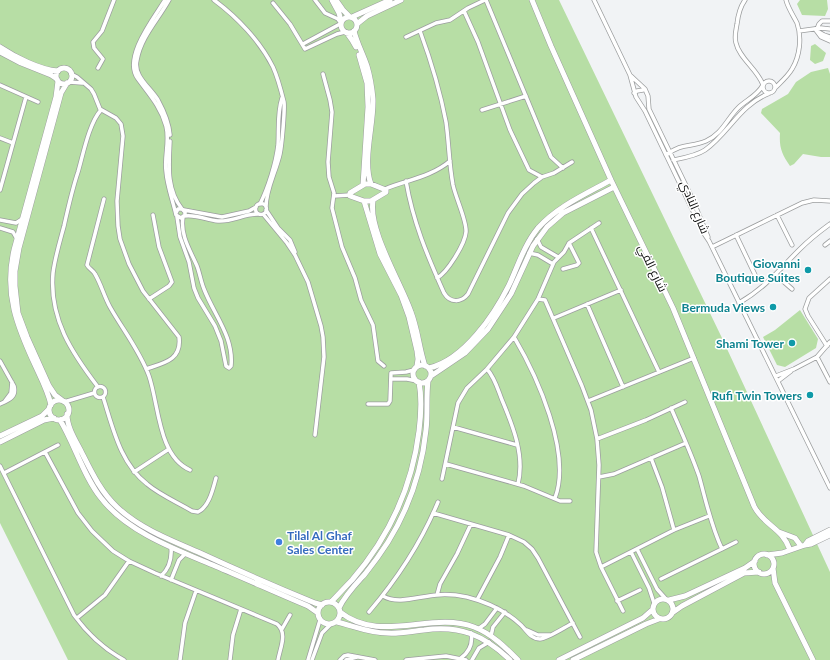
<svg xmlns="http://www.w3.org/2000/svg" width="830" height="660" font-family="Lato,Cairo,sans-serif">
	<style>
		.green { fill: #b7dea5 }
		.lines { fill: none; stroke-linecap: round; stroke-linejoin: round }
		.street-casing { stroke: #9c9e9f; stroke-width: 5 }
		.secondary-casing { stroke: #9c9e9f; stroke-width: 6 }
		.street { stroke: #fff; stroke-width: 3.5 }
		.secondary { stroke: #fff; stroke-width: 5 }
		.culture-dot { fill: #0f9aa8; stroke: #fff; stroke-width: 1.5 }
		.shop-dot { fill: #3f7fe0; stroke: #fff; stroke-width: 1.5 }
		.labels { text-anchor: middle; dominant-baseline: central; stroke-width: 3; stroke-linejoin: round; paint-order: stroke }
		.street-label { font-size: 12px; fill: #0d0e0e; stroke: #fff }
		.culture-label { font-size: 12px; font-weight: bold; fill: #0d838f; stroke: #fff; text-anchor: end }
		.shop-label { font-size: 12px; font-weight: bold; fill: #366cbe; stroke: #fff; text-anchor: start }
	</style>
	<rect width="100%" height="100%" fill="#f1f3f5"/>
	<path class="green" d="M0,0H559L722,338L830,572V660H68L0,523Z
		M800,0H827L828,9L825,16L802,15L797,4Z
		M815,44L826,53L823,61L815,64L810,60L811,46Z
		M828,68L830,74V157H821L803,154L794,164L790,166C782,154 779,148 780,133L761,113L762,109L788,94L796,82L811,72Z
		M800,310L818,339L816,348L785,367L777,365L763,337L775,330Z"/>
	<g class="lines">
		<g class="street-casing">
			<path id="street" d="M165,0C154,18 122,58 138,79C149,94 161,107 166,126C170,141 164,156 166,171C167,186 173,201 176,215L181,218L185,215V212L182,209H178L176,213
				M169,0C158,20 141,37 137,60C133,76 150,87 158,100C164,111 169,122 170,135
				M214,0C237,17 260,41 273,67C278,78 281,90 284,102C285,109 282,145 280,154C276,172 266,189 266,207
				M315,0L325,13L338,19L340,22
				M486,0L551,157L563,168
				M594,0L630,75L636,97L645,111L703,232L709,241L830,488
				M273,3L290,24L305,49L337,34L345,32
				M464,11L478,42L510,130L529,170L542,177
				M815,29L821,37L830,41
				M817,29L819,24L822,21H830
				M420,31C431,61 440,90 446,122C449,143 449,164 453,185C456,199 467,221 466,232C465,244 447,273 437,278
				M799,31L821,28L830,29
				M817,31L824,35L830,37
				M406,37L436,23L450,20L468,8L485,0
				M303,44L340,24
				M98,68L103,59L94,48L93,42L102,31L114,0
				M71,74L77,77L91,89L94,94L100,109L116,118L121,124L123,136L117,201L118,226L120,239L129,264L143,291L179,337C182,360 164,363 146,369
				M323,74L330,100L332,112L328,162L329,177L334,193L332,208L342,247L355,278L361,300L373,325L378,361L384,366
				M630,75L645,89L648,96L649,109L692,198L708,237
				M763 87a6 6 0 1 1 12 0a6 6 0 1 1-12 0Z
				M69,82L82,83
				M0,85L38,102
				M775,88C781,82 788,76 792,69C800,56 802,37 797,23C793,15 788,8 786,0
				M634,93L637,91L643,90
				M482,110L526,96
				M0,138L13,143
				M170,141C169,164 166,189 182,209
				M666,155C683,142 690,148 706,141C722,134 727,119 738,108C746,100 757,96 763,85C758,70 739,58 736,43C734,37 736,30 737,24C738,15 740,7 745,0
				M673,160C683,158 696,156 705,150C730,132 739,105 770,93
				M406,181C413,222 427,255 444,293C450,303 461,303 468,294L508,213L522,194L534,183L542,177L554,173L572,162
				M385,189C407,180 431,177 450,161
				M0,190L26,97
				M334,196L350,195
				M104,199L87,265C89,269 93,270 95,274C101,284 104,296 110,307C123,330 140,351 149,376C159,405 158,456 190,470
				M255.5 209a5.5 5.5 0 1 1 11 0a5.5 5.5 0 1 1-11 0Z
				M260,204C268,188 276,163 278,145C279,130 277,113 282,98
				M184,210L222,217L249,211L256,207
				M266,210L278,228L290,240L295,252
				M263,214L287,243L295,255L308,282L321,326L323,337L324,357L315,435
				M777,215L792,245
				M184,216C197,214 206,220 218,221C232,222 244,214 258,214
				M177,217L180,237L189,262L194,288L198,298L215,326L221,341L226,366L229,368L231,366C234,337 214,315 204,289C201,282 200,274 197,266C190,250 180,235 183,217
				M0,220L16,223L22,219
				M0,228L13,232L17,239
				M591,228L659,372
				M736,235L757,279
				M537,239L541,247L558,257
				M825,245L830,241
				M712,247L802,203L814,200L830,201
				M529,253L538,255L553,264
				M563,269L577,265L579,263L569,243
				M776,275L792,289
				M149,299L169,286L172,282L159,247L153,215
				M538,299L545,300L582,386L591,410L597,439L599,465L596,552L601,567L623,611
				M739,303C765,288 779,270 799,250C809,240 819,232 830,224
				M587,304L623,387
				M554,318L621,290
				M827,346L808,316L805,309L809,298L830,279
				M817,357L830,382
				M0,361L14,386C17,397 9,400 0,404
				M487,369L514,337
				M776,376L794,369L817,357L830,342
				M391,379H407L417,381
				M778,381L791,371
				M94.5 392a5.5 5.5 0 1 1 11 0a5.5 5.5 0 1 1-11 0Z
				M98,387C72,353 49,319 53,273C55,257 60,241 64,226C68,208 72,190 78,172C83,155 89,123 101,110
				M103,397C113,428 120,463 147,484C160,495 177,502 192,511L198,512C209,507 213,489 216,478
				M5,401L11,393L12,382
				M588,401L694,358
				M64,402L94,393
				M368,404H388L390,401L391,373L406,372L414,370
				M671,408C681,431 691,453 699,476C706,501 711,526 722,549
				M453,427L517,445
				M597,439L646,420L685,402
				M45,452L78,513L92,531L113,551L129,561L155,573L277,624C288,633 280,648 278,660
				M651,458L662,487L674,530
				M446,464L524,486L560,501H570
				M0,466L74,615C87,633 104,649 124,660
				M134,472L169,449
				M4,473L58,445
				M599,477L614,474L686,443
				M442,479L458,403L467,388L487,369C495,378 498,390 502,400C513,426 525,456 518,484
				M555,498C572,453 537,376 514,337L538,299L554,262L564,252L569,243L599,223
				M433,513L509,535L524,542L532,549L538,558L580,637
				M637,549L657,589L665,598
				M631,552L649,588L654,603
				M601,567L674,530L709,516
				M161,576C170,568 172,558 171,547
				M661,579L736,542
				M171,580L179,560L185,554
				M437,595L440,584L457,554L471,524
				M383,596C398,605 420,596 437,595C447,594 457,595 467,597C487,602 506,611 521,625C527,631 531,639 540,639C547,639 565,627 573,623
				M477,600L500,557L509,535
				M617,601L640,590
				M369,612C398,578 421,543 438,502
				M77,618L105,595L129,561
				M282,629L290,615
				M478,629L485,624L497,608
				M527,630L538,635H550
				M491,636L493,627L505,612
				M461,658C469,652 473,643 471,633
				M180,660L185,623L196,591
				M230,660L233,635L241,609
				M308,660L320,620
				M312,660L322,633L330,625
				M340,660L344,656L348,655L375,660
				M346,660L357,657
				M406,660L446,656L466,660
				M472,660L479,648L489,642"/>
		</g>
		<g class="secondary-casing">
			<path id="secondary" d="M332,0L339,13L341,21
				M336,0L343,10L350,17
				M532,0L551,46L611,180L673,308L754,506C764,526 782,527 790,550
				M341 25a8 8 0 1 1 16 0a8 8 0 1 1-16 0Z
				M352,17L390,0
				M357,24L367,16L401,0
				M354,31C357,43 363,54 367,66C370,76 372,88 373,99C374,124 362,161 371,184
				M347,33L352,40L356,47
				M0,47C15,57 40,70 58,71
				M0,52L21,63L51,75L57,79
				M359,55L367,83L368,107L363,185
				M56 76a8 8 0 1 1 16 0a8 8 0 1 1-16 0Z
				M365,184H371L386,190V192L371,201H364L350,196V193Z
				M364,201L380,254L401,295L409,317L417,351L418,359L417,366
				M373,201C368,230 401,283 411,312C418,330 419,348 425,366
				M413 374a9 9 0 1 1 18 0a9 9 0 1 1-18 0Z
				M429,368C464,360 494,315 509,285C518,266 524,245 538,228C558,206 586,194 611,180
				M431,376L465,353L488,329L511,294L533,246L547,227L563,213L614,187
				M49 410a10 10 0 1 1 20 0a10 10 0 1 1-20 0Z
				M63,401L55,395L49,386L27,337L18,313L15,286V271L19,248L61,93L67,83
				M51,405C48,391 41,378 35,365C17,326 4,294 14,250L56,97L58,81
				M67,414C67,428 76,441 82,453C92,473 101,492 117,507C139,528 170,540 198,552C237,570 276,587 315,603L322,605
				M60,420C75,445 83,475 101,498C127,532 177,550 215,566C246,579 277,593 308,606L318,613
				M0,436L42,416L49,409
				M0,442L44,420L54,418
				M779,532L795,538L801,546
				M805,545L808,541L830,530
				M754 564a10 10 0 1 1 20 0a10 10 0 1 1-20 0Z
				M767,555L782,553L805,545L811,544L830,535
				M773,568L775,583L813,660
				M653 609a10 10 0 1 1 20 0a10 10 0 1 1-20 0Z
				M669,600L685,596L745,568L755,561
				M318 613a11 11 0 1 1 22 0a11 11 0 1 1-22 0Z
				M331,602C338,595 345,587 352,580C389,537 412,488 419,431C421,415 422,398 419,382
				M339,608C345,595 355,585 365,574C373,564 381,553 388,542C409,508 422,469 426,430C428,414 426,397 428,381
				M340,612C380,644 431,611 474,627C492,634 505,647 518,660
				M672,613L682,606L744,573L759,572
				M337,622C354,626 369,633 387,633C400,634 412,631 424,630C460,625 484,635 510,660
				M559,660L643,618L652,610
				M573,660L646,624L659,619"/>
		</g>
		<use href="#street" class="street"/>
		<use href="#secondary" class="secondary"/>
	</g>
	<g class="culture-dot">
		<circle cx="808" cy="270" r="4"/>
		<circle cx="773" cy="307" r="4"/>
		<circle cx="792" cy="343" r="4"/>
		<circle cx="810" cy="395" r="4"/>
	</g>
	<circle class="shop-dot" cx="279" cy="542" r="4"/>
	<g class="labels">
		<g class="street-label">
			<text transform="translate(695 207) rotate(67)">شارع النادي</text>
			<text transform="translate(653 268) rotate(64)">شارع الفي</text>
		</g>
		<g class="culture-label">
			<text x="800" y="263">Giovanni<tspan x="800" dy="14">Boutique Suites</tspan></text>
			<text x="765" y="307">Bermuda Views</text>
			<text x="784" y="343">Shami Tower</text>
			<text x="802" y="395">Rufi Twin Towers</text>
		</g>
		<g class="shop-label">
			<text x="287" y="535">Tilal Al Ghaf<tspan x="287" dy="14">Sales Center</tspan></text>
		</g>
	</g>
</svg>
